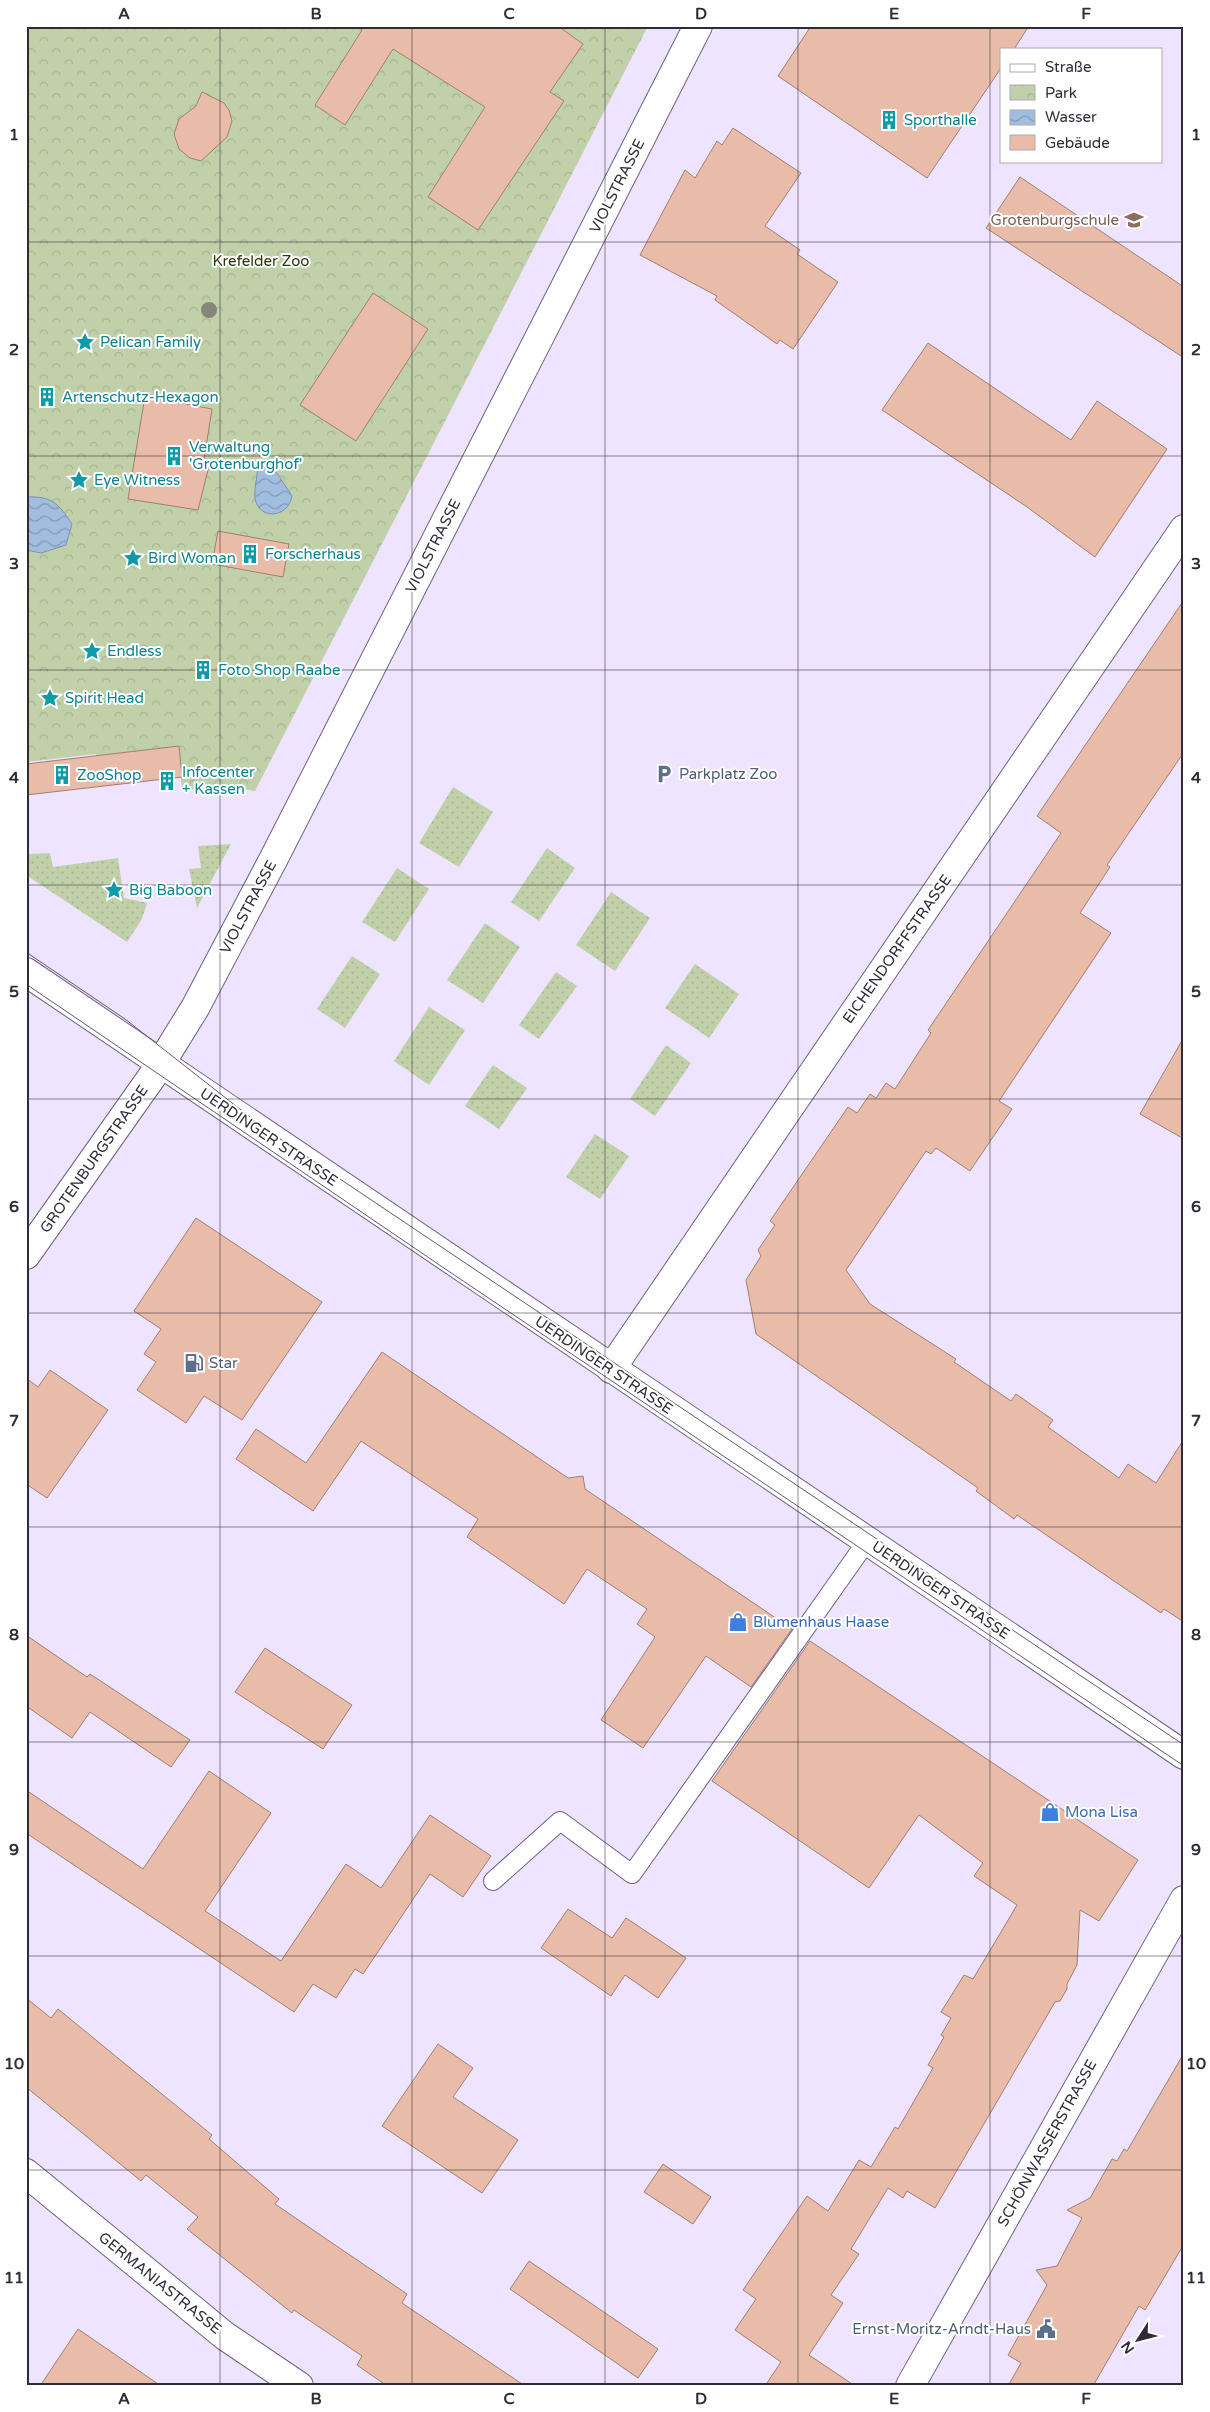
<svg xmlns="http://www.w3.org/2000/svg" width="1210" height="2412" font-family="'Varela Round',sans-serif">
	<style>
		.grass { fill: url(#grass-dots) }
		.park { fill: url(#park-crowns) }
		.water { fill: url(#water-waves); stroke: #7f91ad }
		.building { fill: #e9bca9; stroke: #a07f71 }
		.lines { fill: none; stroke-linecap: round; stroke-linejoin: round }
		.lane-casing { stroke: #6e637f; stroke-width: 20 }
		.street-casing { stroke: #6e637f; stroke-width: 30 }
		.secondary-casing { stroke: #6e637f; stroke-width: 30 }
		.lane { stroke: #fff; stroke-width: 18 }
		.street { stroke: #fff; stroke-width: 28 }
		.secondary { stroke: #fff; stroke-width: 28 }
		.tram { stroke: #615a6a; stroke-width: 1 }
		.tree { fill: #838679 }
		.grid { fill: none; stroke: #302b37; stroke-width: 1; stroke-opacity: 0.55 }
		.labels { text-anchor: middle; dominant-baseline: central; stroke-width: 4; stroke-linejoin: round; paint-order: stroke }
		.culture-label { font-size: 15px; fill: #0d838f; stroke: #fff; text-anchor: start }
		.street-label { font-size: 15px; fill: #302b37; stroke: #fff }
		.education-label { font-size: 15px; fill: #785e54; stroke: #fff; text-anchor: end }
		.park-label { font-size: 15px; fill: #2a390c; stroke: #fff }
		.service-label { font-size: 15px; fill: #4e5e75; stroke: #fff; text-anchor: start }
		.shop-label { font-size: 15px; fill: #366cbe; stroke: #fff; text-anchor: start }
		.neatline { fill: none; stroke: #302b37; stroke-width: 2 }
		.grid-label { font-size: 16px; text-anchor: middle; font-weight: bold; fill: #302b37 }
	</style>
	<defs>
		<pattern id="grass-dots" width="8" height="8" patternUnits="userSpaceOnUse" patternTransform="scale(1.25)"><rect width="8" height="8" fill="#c0d1aa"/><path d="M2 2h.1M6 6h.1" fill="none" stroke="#a5b493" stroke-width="1.8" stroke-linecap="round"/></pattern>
		<pattern id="park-crowns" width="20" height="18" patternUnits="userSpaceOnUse" patternTransform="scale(1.25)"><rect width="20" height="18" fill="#c0d1aa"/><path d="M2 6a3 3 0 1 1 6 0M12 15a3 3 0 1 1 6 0" fill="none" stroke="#a5b493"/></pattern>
		<pattern id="water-waves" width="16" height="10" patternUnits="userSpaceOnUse" patternTransform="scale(1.25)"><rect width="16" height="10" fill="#a1bddf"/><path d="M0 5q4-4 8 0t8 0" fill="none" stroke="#849ab6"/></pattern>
	</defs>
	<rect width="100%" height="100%" fill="#efe4ff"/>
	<path class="grass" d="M453,787L493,812L459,867L419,843Z
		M231,844L197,908L189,869L201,868L198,846Z
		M547,848L575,868L539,921L511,902Z
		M50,853L53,867L118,858L124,898L147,903L142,919L127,942L26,875L28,854Z
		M397,868L429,889L395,942L362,922Z
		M611,892L650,918L615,971L576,945Z
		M485,923L520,947L483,1003L447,980Z
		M352,956L380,974L345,1028L317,1009Z
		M695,964L739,994L709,1038L665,1008Z
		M556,972L577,986L539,1039L519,1025Z
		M429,1007L465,1030L429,1085L394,1061Z
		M666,1045L691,1063L655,1116L630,1099Z
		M493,1065L527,1088L499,1129L465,1106Z
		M595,1134L629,1156L600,1199L566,1177Z"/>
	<path class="park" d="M26,26H648L255,791L221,785L182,791L178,749L99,781L96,754L26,762Z"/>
	<path class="water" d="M258,463L277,473L292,496C288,519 258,520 255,498C254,487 258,474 258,463Z
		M26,497C52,496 58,503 72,524L66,545L41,553L26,550Z"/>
	<path class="building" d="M357,26H558L583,44L550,92L564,101L478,230L428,197L485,107L393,49L345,125L315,105L362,30Z
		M811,26H1029L1014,49H1001V68L927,178L778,76Z
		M202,92L224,103L229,110L232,121L227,137L201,161L190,158L179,149L174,134L179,119L196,106Z
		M733,128L801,173L765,226L800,250L797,254L838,282L793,349L780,340L777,344L715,300L717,296L640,255L685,170L695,178L717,141L722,145Z
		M1020,177L1184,287V358L986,228Z
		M373,293L428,329L356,441L300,405Z
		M928,343L1071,440L1097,401L1167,449L1095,557L1027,507L882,410Z
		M145,396L212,409L204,460L210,462L198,510L128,499Z
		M218,531L289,544L283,577L212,564Z
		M1184,600V752L1107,865L1110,867L1080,913L1111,933L999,1101L1012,1109L970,1171L936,1148L931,1154L926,1151L846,1270L870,1304L956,1359L954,1362L1011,1401L1016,1394L1053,1420L1048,1427L1119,1478L1128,1464L1156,1483L1184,1439V1622L1164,1609L1161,1613L1017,1515L1014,1519L976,1491L978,1488L756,1334L746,1280L761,1256L758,1250L775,1225L770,1221L848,1107L857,1113L870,1094L876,1098L886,1083L895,1089L931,1033L928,1030L1061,833L1037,816Z
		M179,746L182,777L26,795V764Z
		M1184,1037V1139L1140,1114Z
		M196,1218L322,1302L242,1420L204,1396L186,1423L137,1390L156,1362L144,1354L161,1329L134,1311Z
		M382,1352L568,1478L583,1476L585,1489L792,1629L751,1687L706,1656L643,1748L601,1720L655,1637L637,1624L647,1609L587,1569L564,1604L467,1537L478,1519L361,1441L313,1511L236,1459L256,1429L306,1463Z
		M50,1370L108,1410L47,1498L26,1484V1378L38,1387Z
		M26,1635L87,1677L90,1674L190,1740L171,1767L90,1712L72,1738L26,1706Z
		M810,1641L1138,1860L1099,1921L1080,1910L1077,1965L1067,1984V1989L1060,2001L1055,2002L935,2208L907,2191L903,2198L888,2188L851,2249L859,2254L831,2295L843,2303L809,2355L855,2386H765L781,2362L735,2330L756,2299L743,2290L807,2196L828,2211L859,2160L871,2167L895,2127L898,2129L933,2068L928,2065L944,2037L941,2035L951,2018L941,2012L964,1975L973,1979L1017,1905L974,1876L983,1863L919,1815L869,1888L712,1781Z
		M265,1648L352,1705L323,1749L235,1692Z
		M209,1771L271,1813L205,1911L281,1961L346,1864L381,1888L430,1815L491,1856L463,1897L430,1874L363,1974L355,1969L336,1998L313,1984L294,2012L26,1833V1790L143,1869Z
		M568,1909L612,1938L626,1918L686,1958L658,1998L625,1975L611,1996L541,1948Z
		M26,1998L51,2018L58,2009L212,2135L209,2139L279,2199L275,2204L407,2294L402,2303L525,2386H387L357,2365L362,2356L294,2310L292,2313L187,2229L198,2217L146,2175L141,2181L26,2087Z
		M438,2044L473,2068L453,2097L518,2140L482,2193L382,2126Z
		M1184,2053V2244L1145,2310L1139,2306L1093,2386H1008L1021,2363L1008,2355L1047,2285L1036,2270L1057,2266L1082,2218L1067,2210L1090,2198L1112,2159L1117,2161L1124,2149L1127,2151Z
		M663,2164L711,2197L693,2224L644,2192Z
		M529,2261L658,2349L638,2378L510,2289Z
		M78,2329L161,2386H40Z"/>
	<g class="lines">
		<g class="lane-casing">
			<path id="lane" d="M493,1881L560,1821L632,1874L867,1541"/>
		</g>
		<g class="street-casing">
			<path id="street" d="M26,1255L156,1071L195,1008L274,858L698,26
				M611,1369L1184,529
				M26,2173L225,2336L299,2386
				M910,2386L1184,1900"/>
		</g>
		<g class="secondary-casing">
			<path id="secondary" d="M26,972L1184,1755"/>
		</g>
		<use href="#lane" class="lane"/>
		<use href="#street" class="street"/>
		<use href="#secondary" class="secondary"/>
		<path class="tram" d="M26,952L125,1019L264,1128L1184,1745
			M26,984L435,1262L1184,1766"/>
	</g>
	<circle class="tree" cx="209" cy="310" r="8"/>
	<path class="grid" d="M220,26V2386M412,26V2386M605,26V2386M798,26V2386M990,26V2386M26,242H1184M26,456H1184M26,670H1184M26,885H1184M26,1099H1184M26,1313H1184M26,1527H1184M26,1742H1184M26,1956H1184M26,2170H1184"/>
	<defs>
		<g id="building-bare" transform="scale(1.5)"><path d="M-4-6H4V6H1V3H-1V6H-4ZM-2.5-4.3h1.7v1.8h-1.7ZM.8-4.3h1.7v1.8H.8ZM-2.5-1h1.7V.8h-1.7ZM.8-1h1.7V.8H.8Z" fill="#0f9aa8" stroke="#fff" stroke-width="2.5" paint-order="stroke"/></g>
		<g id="school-bare" transform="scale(1.5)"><path d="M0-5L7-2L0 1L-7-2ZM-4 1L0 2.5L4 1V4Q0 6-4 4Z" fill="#8d6e63" stroke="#fff" stroke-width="2.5" paint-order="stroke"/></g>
		<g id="sight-bare" transform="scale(1.5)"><path d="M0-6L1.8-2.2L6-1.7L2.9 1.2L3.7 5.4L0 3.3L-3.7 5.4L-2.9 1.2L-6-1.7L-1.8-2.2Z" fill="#0f9aa8" stroke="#fff" stroke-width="2.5" paint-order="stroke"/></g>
		<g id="parking-bare" transform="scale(1.5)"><path d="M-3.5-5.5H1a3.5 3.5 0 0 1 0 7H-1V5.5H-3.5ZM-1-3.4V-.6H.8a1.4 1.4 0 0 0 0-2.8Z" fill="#5c6f8a" stroke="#fff" stroke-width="2.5" paint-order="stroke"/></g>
		<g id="fuel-bare" transform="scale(1.5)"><path d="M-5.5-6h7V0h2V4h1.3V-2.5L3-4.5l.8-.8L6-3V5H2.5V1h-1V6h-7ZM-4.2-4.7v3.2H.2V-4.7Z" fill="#5c6f8a" stroke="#fff" stroke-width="2.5" paint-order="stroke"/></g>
		<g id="shop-bare" transform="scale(1.5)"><path d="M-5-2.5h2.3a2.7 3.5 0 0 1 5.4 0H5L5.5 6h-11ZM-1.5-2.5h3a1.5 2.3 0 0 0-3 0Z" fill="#3f7fe0" stroke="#fff" stroke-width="2.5" paint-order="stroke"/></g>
		<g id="civic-bare" transform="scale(1.5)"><path d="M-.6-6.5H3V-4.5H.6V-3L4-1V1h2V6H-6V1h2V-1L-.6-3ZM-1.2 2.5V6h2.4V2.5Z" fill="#5c6f8a" stroke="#fff" stroke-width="2.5" paint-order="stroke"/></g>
	</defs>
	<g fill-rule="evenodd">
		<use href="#building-bare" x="889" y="120"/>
		<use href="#school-bare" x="1134" y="220"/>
		<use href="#sight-bare" x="85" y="342"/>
		<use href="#building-bare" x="47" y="397"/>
		<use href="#building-bare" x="174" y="456"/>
		<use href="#sight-bare" x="79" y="480"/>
		<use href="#building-bare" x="250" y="554"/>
		<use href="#sight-bare" x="133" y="558"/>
		<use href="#sight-bare" x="92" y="651"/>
		<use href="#building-bare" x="203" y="670"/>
		<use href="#sight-bare" x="50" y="698"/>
		<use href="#parking-bare" x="664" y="774"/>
		<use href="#building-bare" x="62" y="775"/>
		<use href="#building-bare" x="167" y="781"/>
		<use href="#sight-bare" x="114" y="890"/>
		<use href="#fuel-bare" x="194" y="1363"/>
		<use href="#shop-bare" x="738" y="1622"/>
		<use href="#shop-bare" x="1050" y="1812"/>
		<use href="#civic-bare" x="1046" y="2329"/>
	</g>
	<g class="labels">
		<g class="culture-label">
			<text x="904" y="120">Sporthalle</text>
			<text x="100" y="342">Pelican Family</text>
			<text x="62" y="397">Artenschutz-Hexagon</text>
			<text x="189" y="447">Verwaltung<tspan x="189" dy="17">'Grotenburghof'</tspan></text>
			<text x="94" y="480">Eye Witness</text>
			<text x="265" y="554">Forscherhaus</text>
			<text x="148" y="558">Bird Woman</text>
			<text x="107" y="651">Endless</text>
			<text x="218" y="670">Foto Shop Raabe</text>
			<text x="65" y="698">Spirit Head</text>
			<text x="182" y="772">Infocenter<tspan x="182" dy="17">+ Kassen</tspan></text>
			<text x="77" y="775">ZooShop</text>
			<text x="129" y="890">Big Baboon</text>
		</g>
		<g class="street-label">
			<text transform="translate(617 186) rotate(-63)">VIOLSTRASSE</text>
			<text transform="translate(433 546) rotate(-63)">VIOLSTRASSE</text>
			<text transform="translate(248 907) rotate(-62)">VIOLSTRASSE</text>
			<text transform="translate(897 949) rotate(-55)">EICHENDORFFSTRASSE</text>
			<text transform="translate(269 1137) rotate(34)">UERDINGER STRASSE</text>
			<text transform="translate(94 1159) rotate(-55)">GROTENBURGSTRASSE</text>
			<text transform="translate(604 1365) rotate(34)">UERDINGER STRASSE</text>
			<text transform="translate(941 1590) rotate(34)">UERDINGER STRASSE</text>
			<text transform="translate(1047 2143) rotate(-61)">SCHÖNWASSERSTRASSE</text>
			<text transform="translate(160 2283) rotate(39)">GERMANIASTRASSE</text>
		</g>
		<g class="education-label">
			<text x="1119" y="220">Grotenburgschule</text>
		</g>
		<g class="park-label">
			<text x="261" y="261">Krefelder Zoo</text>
		</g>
		<g class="service-label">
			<text x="679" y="774">Parkplatz Zoo</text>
			<text x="209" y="1363">Star</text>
			<text x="1031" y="2329" text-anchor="end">Ernst-Moritz-Arndt-Haus</text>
		</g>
		<g class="shop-label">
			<text x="753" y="1622">Blumenhaus Haase</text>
			<text x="1065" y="1812">Mona Lisa</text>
		</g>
	</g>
	<rect width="1210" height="2412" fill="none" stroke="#ffffff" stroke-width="55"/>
	<rect x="1000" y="48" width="162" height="115" fill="#ffffff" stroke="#acaaaf"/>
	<rect x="1010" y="64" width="25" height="8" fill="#ffffff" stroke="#acaaaf"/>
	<text x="1045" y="72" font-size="15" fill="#302b37">Straße</text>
	<rect x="1010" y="85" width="25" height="15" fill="url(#park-crowns)" stroke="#acaaaf"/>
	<text x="1045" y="98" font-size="15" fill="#302b37">Park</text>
	<rect x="1010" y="110" width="25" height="15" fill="url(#water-waves)" stroke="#acaaaf"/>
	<text x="1045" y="122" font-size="15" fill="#302b37">Wasser</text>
	<rect x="1010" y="135" width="25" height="15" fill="#e9bca9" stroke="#acaaaf"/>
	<text x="1045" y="148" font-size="15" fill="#302b37">Gebäude</text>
	<g transform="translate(1138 2340) rotate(234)" stroke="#ffffff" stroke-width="4" paint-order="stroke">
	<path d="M0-4L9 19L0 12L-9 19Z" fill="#302b37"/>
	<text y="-8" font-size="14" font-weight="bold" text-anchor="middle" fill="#302b37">N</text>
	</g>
	<rect x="28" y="28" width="1154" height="2356" class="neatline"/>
	<g class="grid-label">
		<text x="124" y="19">A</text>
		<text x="316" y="19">B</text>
		<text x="509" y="19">C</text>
		<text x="701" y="19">D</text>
		<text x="894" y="19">E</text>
		<text x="1086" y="19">F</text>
		<text x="14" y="140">1</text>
		<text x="1196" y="140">1</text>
		<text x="14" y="355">2</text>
		<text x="1196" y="355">2</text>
		<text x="14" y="569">3</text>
		<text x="1196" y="569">3</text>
		<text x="14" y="783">4</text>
		<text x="1196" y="783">4</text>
		<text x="14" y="997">5</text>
		<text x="1196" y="997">5</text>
		<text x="14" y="1212">6</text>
		<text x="1196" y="1212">6</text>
		<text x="14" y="1426">7</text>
		<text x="1196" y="1426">7</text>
		<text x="14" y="1640">8</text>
		<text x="1196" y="1640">8</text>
		<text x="14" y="1855">9</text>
		<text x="1196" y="1855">9</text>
		<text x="14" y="2069">10</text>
		<text x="1196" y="2069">10</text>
		<text x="14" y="2283">11</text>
		<text x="1196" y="2283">11</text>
		<text x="124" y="2404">A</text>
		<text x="316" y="2404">B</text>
		<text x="509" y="2404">C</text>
		<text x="701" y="2404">D</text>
		<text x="894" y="2404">E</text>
		<text x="1086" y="2404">F</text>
	</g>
</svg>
